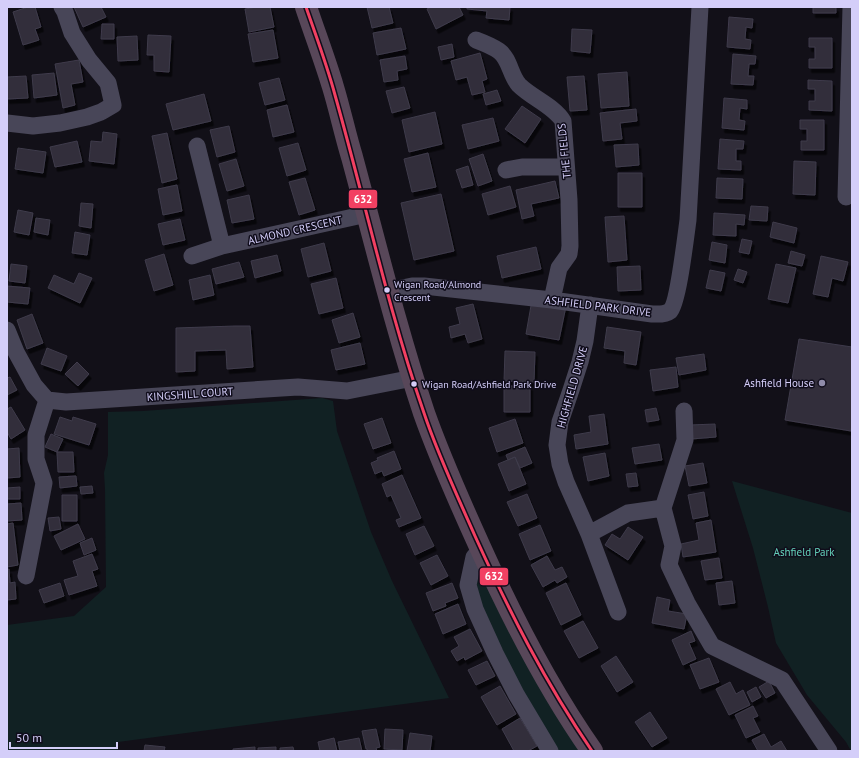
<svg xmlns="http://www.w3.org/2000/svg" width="859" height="758" font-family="'PT Sans',sans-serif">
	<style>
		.green { fill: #112123 }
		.building { fill: #302e3a; stroke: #3f3b4b; filter: url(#shadow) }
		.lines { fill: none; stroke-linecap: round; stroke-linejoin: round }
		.street { stroke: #484658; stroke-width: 17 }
		.highway { stroke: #584759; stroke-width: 22 }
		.bus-1-casing { stroke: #100d1b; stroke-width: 6 }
		.bus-1 { stroke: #f24062; stroke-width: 3 }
		.bus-dot { fill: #d4cef9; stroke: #100d1b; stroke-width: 1.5 }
		.poi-dot { fill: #908caa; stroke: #100d1b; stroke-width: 1.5 }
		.labels { text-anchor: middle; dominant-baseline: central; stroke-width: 3; stroke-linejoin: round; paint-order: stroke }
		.bus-label { font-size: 10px; fill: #d4cef9; stroke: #100d1b; text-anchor: start }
		.street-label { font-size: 11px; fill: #d4cef9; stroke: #100d1b }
		.poi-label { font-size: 11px; fill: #d4cef9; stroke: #100d1b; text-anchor: end }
		.park-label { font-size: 11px; fill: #63d0b9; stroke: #100d1b }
		.line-badge { stroke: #100d1b; stroke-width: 1.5 }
		.badge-label { font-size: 11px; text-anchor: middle; font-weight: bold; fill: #fff }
	</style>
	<defs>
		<filter id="shadow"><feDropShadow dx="2.5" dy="4.5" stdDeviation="0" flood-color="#0009"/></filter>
	</defs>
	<rect width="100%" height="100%" fill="#121018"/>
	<path class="green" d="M322,398L333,401L337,431L371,532L392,581L449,698L118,742V751H7V625L74,616L106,587L105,489L104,473L108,455V412L143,411Z
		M732,481L852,513V751H851L846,742L807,695L776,643L768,607L753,548Z
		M474,557L592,751H550L475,609Z"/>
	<path class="building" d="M28,7H35L41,27L35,29L39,40L23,45L13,12Z
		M74,7H101L106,17L83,27Z
		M257,7H270L274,27L249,32L245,9Z
		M367,7H389L393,23L372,28Z
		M431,7H459L463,15L436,29L427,9Z
		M467,7H510L509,20L486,18L487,11L467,9Z
		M813,7H836V13H813Z
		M729,17L753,19L752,28L746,27L745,39L751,40L750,49L727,47Z
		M102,24H114V39H101Z
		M401,28L406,49L377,55L373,33Z
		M572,29L592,30L590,53L571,51Z
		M273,30L278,58L253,62L248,34Z
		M148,35L171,36L169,72L154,71V55H147Z
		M137,36L138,60L118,61L117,37Z
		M809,38H832V68H809V59H815V47H809Z
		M452,44L454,57L441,60L438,47Z
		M480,53L487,79L482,81L485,92L472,95L467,77L456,80L451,61Z
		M733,54L756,56L755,64H749L748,76H754L753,85L731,84Z
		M405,56L407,69L397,71L398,80L384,82L380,60Z
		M79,60L83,82L71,84L75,105L63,108L55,64Z
		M627,72L629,106L601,108L598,74Z
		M54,73L57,95L34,98L32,75Z
		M26,76L28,98L7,99V77Z
		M584,76L587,110L570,111L567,77Z
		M279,78L285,100L265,105L259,83Z
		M808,80L832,81V111L809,110V101H815V89H808Z
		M404,87L410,108L392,113L386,91Z
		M497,90L501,101L486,105L483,94Z
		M204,94L211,121L173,130L166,104Z
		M724,98L747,100V109L740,108L739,120L745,121L744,130L722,128Z
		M287,105L294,132L273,137L267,110Z
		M522,106L541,119L525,143L505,129Z
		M636,109L637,121L620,123L622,139L603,141L600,113Z
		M435,112L442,144L409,152L402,120Z
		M493,118L499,141L468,149L462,125Z
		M800,120H824V150H801V141H807V129H800Z
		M229,126L235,152L217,157L210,130Z
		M103,132L117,134L114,164L89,161L91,141L102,142Z
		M167,133L177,179L162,183L152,136Z
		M720,139L744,141L743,149H736V161H741V170L718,169Z
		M77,141L82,162L55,167L50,147Z
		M298,143L306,170L287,176L279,148Z
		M638,144L639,165L616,167L614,145Z
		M18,148L46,152L43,173L15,169Z
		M428,153L436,187L412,192L404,159Z
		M483,154L492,181L478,186L469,159Z
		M236,159L244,186L227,191L219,164Z
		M794,161L816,162L815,195L793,194Z
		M468,166L473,185L462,188L456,170Z
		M618,173H642V207H618Z
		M305,178L315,210L299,215L289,182Z
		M717,178L743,179L742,199L716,198Z
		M555,181L559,198L531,204L534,216L522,219L516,190Z
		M177,185L182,211L163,215L158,189Z
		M510,186L516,207L488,215L482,194Z
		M441,194L454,251L414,260L401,203Z
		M249,195L254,219L232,223L227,200Z
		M81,203L93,204L91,228L79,226Z
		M751,206L768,207L767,221L749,220Z
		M18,210L33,213L29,235L14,232Z
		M714,213L745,215L744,225L736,224V236L713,235Z
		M624,216L627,260L608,262L605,217Z
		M36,218L50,220L48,235L34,232Z
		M180,219L185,240L163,245L158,224Z
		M773,222L797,228L794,243L770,237Z
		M75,232L90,235L87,255L72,253Z
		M742,239L752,241L749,254L739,252Z
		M712,242L727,245L725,263L709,260Z
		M324,243L331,271L308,277L301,249Z
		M536,247L541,269L502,278L497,256Z
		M791,251L805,255L802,266L788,263Z
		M164,254L173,285L154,291L145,260Z
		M277,255L281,271L255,278L251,261Z
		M821,256L848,262L843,281L832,278L828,297L813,294Z
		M239,262L244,277L216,284L212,269Z
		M11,264L27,266L25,283L9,281Z
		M776,264L796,268L788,303L768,299Z
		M640,266L641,290L618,291L617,267Z
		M738,269L747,272L743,283L734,280Z
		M710,270L725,273L721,291L706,288Z
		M79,273L92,278L80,303L48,288L54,275L74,284Z
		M210,275L214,295L193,300L189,280Z
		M336,278L343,308L319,314L311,284Z
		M7,286L30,288L28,304L7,302Z
		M532,300L566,306L559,340L526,334Z
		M473,304L482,339L468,343L465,334L451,338L449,327L460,324L456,308Z
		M353,313L360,337L339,343L332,320Z
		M32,314L43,343L27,349L17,320Z
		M235,326H250L253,367L227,369L226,350L195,351V371L176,372V328Z
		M607,327L641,332L636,365L624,363L625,351L604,348Z
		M799,339L852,347V422L851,431L785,420Z
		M360,343L365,364L336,370L331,350Z
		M47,348L67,356L61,371L41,364Z
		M505,351L535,352L534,382L504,381Z
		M704,354L706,370L679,375L676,358Z
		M77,362L89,374L78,386L65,374Z
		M676,367L678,387L653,391L650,370Z
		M10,377L17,390L7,395V378Z
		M504,386H530V412H504Z
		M11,407L25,430L11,439L7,432V409Z
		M656,408L659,420L647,422L645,410Z
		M604,414L608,444L576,449L574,435L591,432L589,416Z
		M60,417L72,421L73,417L96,424L89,445L54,434Z
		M382,418L391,443L373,449L364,424Z
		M515,419L523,443L497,452L489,428Z
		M715,424L716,437L691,439L690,425Z
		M51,434L63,439L57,452L45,447Z
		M659,444L662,460L635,464L632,448Z
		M525,447L532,463L520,468L515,457L508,460L506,455Z
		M19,448L20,477L7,478V449Z
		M394,451L401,469L384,476L382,471L375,474L371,463L378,460L377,458Z
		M57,452H73L74,472H58Z
		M605,453L609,476L588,481L583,457Z
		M515,457L526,484L509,491L498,464Z
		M703,463L707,483L689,486L685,466Z
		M636,473L638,486L628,487L626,474Z
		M402,475L421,518L399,527L396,520L401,518L391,495L387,497L382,484Z
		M76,476L77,486L60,488L59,477Z
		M92,486L93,493L81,494L80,487Z
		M20,487V499H7V488Z
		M704,492L708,516L693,519L688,495Z
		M527,494L537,518L518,526L507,502Z
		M62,495H77V521H62Z
		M21,503L22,520L7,521V504Z
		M59,517L61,529L50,531L48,518Z
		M711,520L716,552L683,557L681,544L699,540L696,523Z
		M13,523L18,565L7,567V524Z
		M78,524L85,539L61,550L54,536Z
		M540,525L551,551L530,560L519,534Z
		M424,526L434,546L415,555L406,534Z
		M628,527L643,537L628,560L605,545L612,534L620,539Z
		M92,538L96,550L84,555L80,543Z
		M92,554L98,569L92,571L97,586L69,595L64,580L78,576L73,561Z
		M437,555L448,576L431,585L420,563Z
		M547,556L555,570L562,567L567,577L557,583L555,580L543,587L531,565Z
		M719,558L722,578L705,580L701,561Z
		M9,569L10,583L15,582L16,599L7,600V570Z
		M732,581L735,603L719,605L716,583Z
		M60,583L64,596L44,603L39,590Z
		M452,583L458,598L445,603L446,606L433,611L426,593Z
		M566,583L581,615L561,625L546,593Z
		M657,597L670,600L668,611L687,614L684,629L652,623Z
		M458,604L466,624L443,634L435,614Z
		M583,621L598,648L579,658L564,631Z
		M470,629L482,651L465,660L464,657L457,661L451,651L459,646L454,637Z
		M691,631L695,641L689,643L696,659L683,665L672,640Z
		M616,656L633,682L617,692L601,666Z
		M709,658L719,682L700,689L690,665Z
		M487,661L495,676L476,685L468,670Z
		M769,681L775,693L766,698L759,687Z
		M730,682L736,694L743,690L750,705L729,715L716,689Z
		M500,686L516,714L497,725L481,697Z
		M756,687L761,697L752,702L747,692Z
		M753,706L758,716L753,718L760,732L746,738L735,715Z
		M650,712L667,738L652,747L635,722Z
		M520,718L537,746L528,751H514L502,729Z
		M376,729L380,747L376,748L377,751H368L367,749H366L362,731Z
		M385,729L403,730L402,750L384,749Z
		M410,733L432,736L430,751H407Z
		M764,734L771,747L781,741L787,751H758L752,740Z
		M334,738L337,751H320L318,742Z
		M359,738L362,751H340L338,742Z
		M145,745L165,747L164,751H144Z
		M255,747V751H233V749Z
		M276,747V751H258V748Z
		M293,747L294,751H280V748Z"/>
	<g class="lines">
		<path class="street" d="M476,40C484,43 492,46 499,51C510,59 510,75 519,85C532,98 554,106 563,121L569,200L570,246L569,254L559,268L552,300
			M7,123L33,126L60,123L87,117L101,112L113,105L108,83L89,60L72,33L65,12L62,7
			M197,146L222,246
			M506,170L522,167H566
			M846,197L851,7
			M192,256L222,246L367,214
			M388,291L412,286H424L552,300L652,314C657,314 665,315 670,311C678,304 686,234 688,220L700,7
			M590,305L585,341L580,362L571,390L560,422L557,445L560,464L566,482L589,534L628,513L663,508L673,546L669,565L687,603L712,646L782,680L829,751
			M7,330L16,352L34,385L47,400L66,402L298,387L347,391L413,378
			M663,508L685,440L684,411
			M589,534L618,612
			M481,549L474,557L468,585L475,609L495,653L516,694L550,751
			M26,576L44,483L36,459V435L47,400"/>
		<path class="highway" d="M306,7C315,34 325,60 333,87C340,110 345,134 352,157C375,242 396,329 424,413C440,458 460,503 480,547C512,618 547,687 592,751"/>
		<g class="bus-1-casing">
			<path id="bus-1" d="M306,7C316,36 327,65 335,95C365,201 388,309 424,413C438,455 457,495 475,536C509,611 545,682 592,751"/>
		</g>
		<use href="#bus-1" class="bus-1"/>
	</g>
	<g class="bus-dot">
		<circle cx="387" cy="290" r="3.5"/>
		<circle cx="414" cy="384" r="3.5"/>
	</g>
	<circle class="poi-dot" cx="822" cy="383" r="4"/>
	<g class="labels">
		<g class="bus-label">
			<text x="394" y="284">Wigan Road/Almond<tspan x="394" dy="13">Crescent</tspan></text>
			<text x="422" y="384">Wigan Road/Ashfield Park Drive</text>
		</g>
		<g class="street-label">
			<text transform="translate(564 151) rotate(-96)">THE FIELDS</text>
			<text transform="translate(295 230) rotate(-13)">ALMOND CRESCENT</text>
			<text transform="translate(598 306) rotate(7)">ASHFIELD PARK DRIVE</text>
			<text transform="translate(572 387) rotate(-74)">HIGHFIELD DRIVE</text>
			<text transform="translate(190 394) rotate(-4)">KINGSHILL COURT</text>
		</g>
		<g class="poi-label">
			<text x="814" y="383">Ashfield House</text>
		</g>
		<g class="park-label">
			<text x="804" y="552">Ashfield Park</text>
		</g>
	</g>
	<g class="line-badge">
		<rect x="348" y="189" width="30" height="20" rx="4" fill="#f24062"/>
		<rect x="479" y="567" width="30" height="19" rx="4" fill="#f24062"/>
	</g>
	<g class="badge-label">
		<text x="363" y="203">632</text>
		<text x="494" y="580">632</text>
	</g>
	<rect width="859" height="758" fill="none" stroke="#d4cef9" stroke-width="16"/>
	<path d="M10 742v6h107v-6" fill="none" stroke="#d4cef9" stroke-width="2"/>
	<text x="16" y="742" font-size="12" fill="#d4cef9" stroke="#100d1b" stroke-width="3" paint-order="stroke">50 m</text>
</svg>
